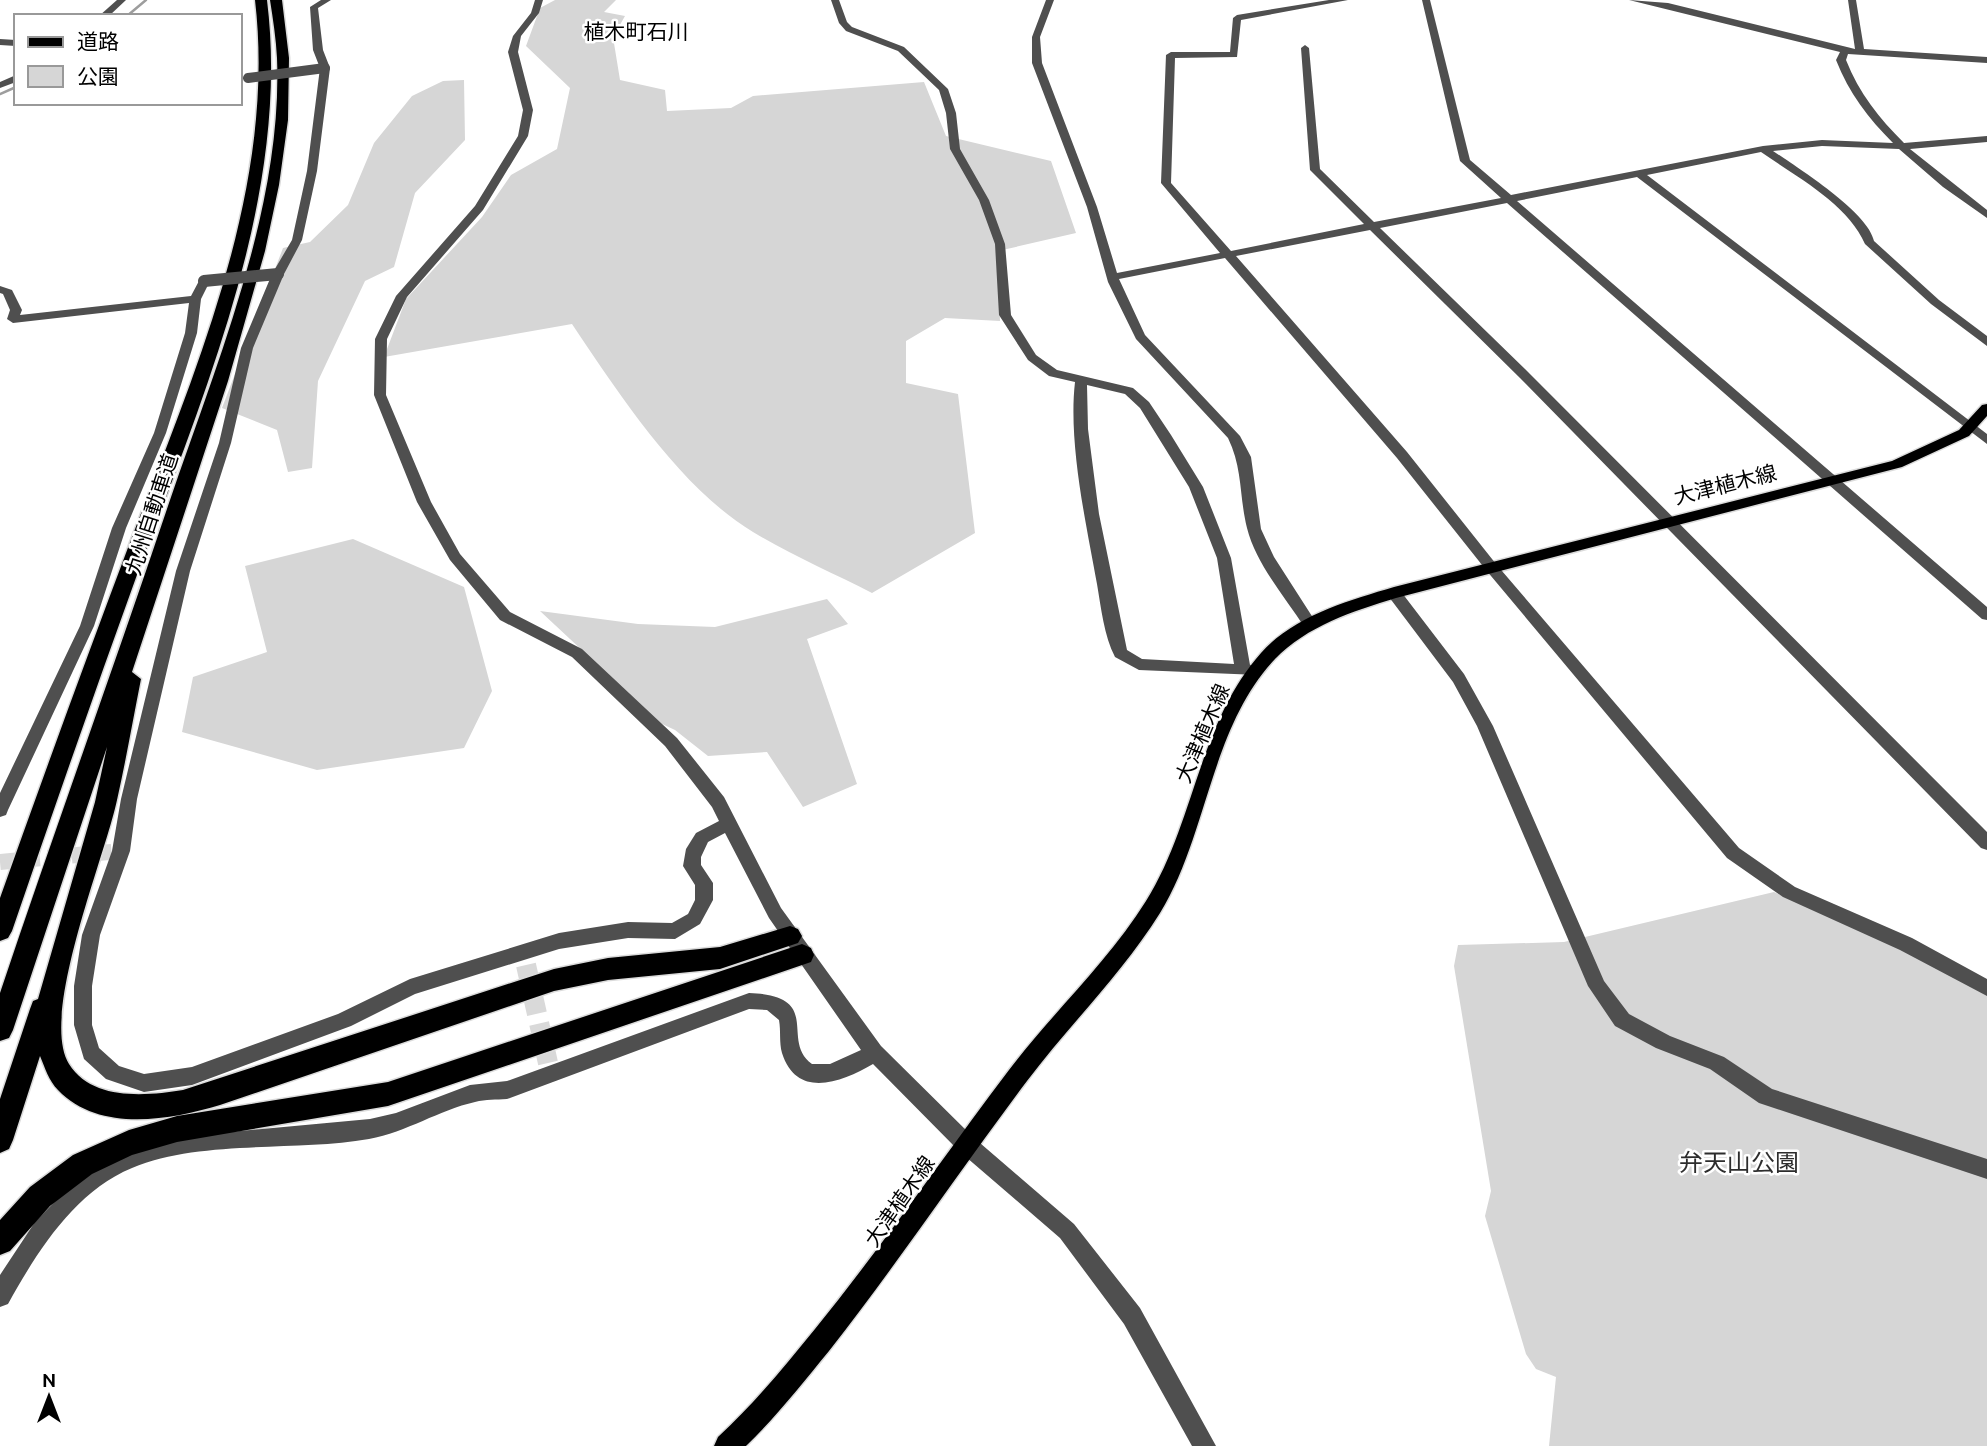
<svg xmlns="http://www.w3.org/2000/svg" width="1987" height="1446" font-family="Ubuntu,'Noto Sans JP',sans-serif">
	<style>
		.green { fill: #d6d6d6 }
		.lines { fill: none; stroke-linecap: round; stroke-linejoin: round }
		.stream { stroke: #9d9d9d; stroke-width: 2.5 }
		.minor-tunnel-far1 { stroke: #d9d9d9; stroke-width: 16; stroke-dasharray: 16 8; stroke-linecap: butt }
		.minor-tunnel { stroke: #d9d9d9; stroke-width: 20; stroke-dasharray: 20 10; stroke-linecap: butt }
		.major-casing { stroke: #dbdbdb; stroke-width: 3 }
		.highway-casing { stroke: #dbdbdb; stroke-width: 3 }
		.minor { fill: #4f4f4f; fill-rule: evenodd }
		.major { fill: #000; fill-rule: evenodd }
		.highway { fill: #000; fill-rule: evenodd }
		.minor-bridge-far1 { stroke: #4f4f4f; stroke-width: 10 }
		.minor-bridge { stroke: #4f4f4f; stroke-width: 12 }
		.labels { text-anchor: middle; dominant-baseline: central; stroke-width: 5; stroke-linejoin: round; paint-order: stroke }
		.far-quarter-label { font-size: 21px; fill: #000; stroke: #fff }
		.street-label { font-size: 21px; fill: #000; stroke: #fff }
		.near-park-label { font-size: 24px; fill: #2d2d2d; stroke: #fff }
	</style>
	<rect width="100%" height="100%" fill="#fff"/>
	<path class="green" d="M555,0H616L604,12L625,16L613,37L620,80L665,90L667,111L731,108L753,96L924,82L946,136L1051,161L1076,233L998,251L1000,321L945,318L906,341V383L958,394L975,533L872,593C833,573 791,555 753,532C680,488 619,394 572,324L384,357L406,299L482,217L511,175L557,149L570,88L526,46L540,8Z
		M464,80L465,140L415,193L394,267L365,281L318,381L312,468L288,472L277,430L222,408L283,248L310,242L348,205L374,143L412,96L443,81Z
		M353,539L464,587L492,691L464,748L317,770L182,732L193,677L267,652L245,566Z
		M827,599L848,624L807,639L857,784L803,807L767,752L708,756L675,730L660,723L540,611L638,624L715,627Z
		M1774,892L1904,950L1987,994V1446H1549L1556,1377L1536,1369L1526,1354L1485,1216L1491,1191L1454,966L1458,945L1564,942Z"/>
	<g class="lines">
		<path class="stream" d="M127,16L146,0
			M0,94L16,87"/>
		<path class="minor-tunnel-far1" d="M0,862L121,851"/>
		<path class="minor-tunnel" d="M526,965L548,1063"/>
		<g class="major-casing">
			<path id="major" d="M1987,404V416L1969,436L1902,467L1396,598C1353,611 1307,626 1275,659C1210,728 1208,835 1160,913C1122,974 1070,1024 1027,1081C960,1170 898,1263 829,1351C802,1384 776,1417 746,1446H714L718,1437C754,1404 784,1367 815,1329C883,1245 944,1156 1009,1070C1053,1012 1108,962 1146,901C1195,823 1198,724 1261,653C1294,616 1347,601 1394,587L1892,461L1959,430L1982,405Z"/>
		</g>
		<g class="highway-casing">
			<path id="highway" d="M255,0H267C291,194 204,393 138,572C95,691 53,811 12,931L8,938L0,941V898C42,780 85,662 129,545C194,373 277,188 255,0Z
				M270,0H282L289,58L288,120L279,185L265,251L228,381L132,672L141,679C133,719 126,760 117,800C105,857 39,1016 69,1064C92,1101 146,1096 183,1090L554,969L608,958L720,947L790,926L798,929L802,936L798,943L720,969L608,980L554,991L220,1105C170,1120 99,1133 58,1090C49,1081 45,1068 40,1056L13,1140L9,1149L0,1153V1099L30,1009L33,1001L38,999L95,802L107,747L13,1030L9,1038L0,1041V993C55,829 114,667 169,503C216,364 283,207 277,58C276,39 273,19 270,0Z
				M802,944L811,948L814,955L811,962L388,1106L177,1142L132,1155L92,1174L50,1206L10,1251L0,1255V1220L30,1187L73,1155L129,1130L177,1116L388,1082Z"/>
		</g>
		<path class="minor" d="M117,0H126L109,16H99Z
			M321,0H331L318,8L323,50L330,68L317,171L302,240L284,274L253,348L231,443L190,571L137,799L130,851L100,935L92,986V1025L99,1048L119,1066L144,1074L192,1067L338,1014L410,979L559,933L628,922L672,923L688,914L695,900V885L683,866L686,849L696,833L719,821L712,807L665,746L572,657L500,620L450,560L417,502L374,395L375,339L396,296L475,206L518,136L523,110L508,52L513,36L531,13L535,0H543L539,13L521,36L518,52L533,110L528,136L483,210L407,297L387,339L386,395L431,502L460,554L510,612L582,649L677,738L724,797L781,908L881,1046L973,1137L1074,1224L1140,1308L1216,1446H1192L1124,1324L1060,1238L959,1151L873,1064C842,1082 797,1100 782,1053C779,1042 781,1031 779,1020L767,1010L749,1009L507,1099C496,1100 486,1099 475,1102C439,1110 407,1132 369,1139C295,1152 201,1139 132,1168C74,1192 37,1252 8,1304L0,1307V1275L35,1222L73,1183L117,1154L149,1142L176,1137L370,1119L396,1113L470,1085L507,1081L749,993C825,996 779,1040 812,1064H830L861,1050L769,918L725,833L708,842L701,857V865L713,883V900L700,924L675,939L628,938L559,949L415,994L351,1026L192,1085L144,1092L106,1079L84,1059L74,1025V986L82,935L112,851L121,799L176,571L219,443L241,348L272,274L292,240L307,171L320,68L313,50L310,7Z
			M831,0H839L847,22L852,27L904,47L948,89L956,113L960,149L989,200L1005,244L1011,315L1036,355L1057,370L1133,388L1149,402L1171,435L1203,487L1231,558L1250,665L1258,667L1261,671L1258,675L1139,670L1115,657C1104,636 1101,607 1097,584C1086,523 1068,443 1075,382L1049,376L1028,360L999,315L995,244L979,200L950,149L946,113L939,90L898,51L846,31L839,23ZM1087,385L1125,394L1140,408L1189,487L1217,558L1234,664L1142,659L1127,650L1099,514L1088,429Z
			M1046,0H1054L1040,37L1042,63L1097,207L1117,273L1220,253L1161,183L1166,55L1171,52H1230L1233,18L1237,15L1329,0H1348L1241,20L1237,57L1175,58L1171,183L1231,251L1364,224L1310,170L1301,48L1305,45L1309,48L1320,169L1374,222L1501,198L1460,161L1422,0H1430L1470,160L1511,195L1763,146L1822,140L1893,143C1868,118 1849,93 1836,60L1840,52L1629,0L1668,3L1855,49L1848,0H1856L1864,49L1987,57V63L1848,54L1846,60C1859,93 1879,118 1904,143L1987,136V142L1910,149L1987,210V218L1943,187L1899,149L1822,146L1773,151C1798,168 1868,212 1874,241L1939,300L1987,336V346L1931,304L1865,244C1848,204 1797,177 1761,152L1647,175L1987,434V444L1637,177L1517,201L1987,607V620L1982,619L1507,203L1380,228L1528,372L1987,832V850L1981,848L1520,378L1370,230L1236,256L1407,452L1496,564L1739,848L1795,887L1912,938L1987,979V996L1900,950L1783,897L1727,858L1486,570L1397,458L1225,258L1119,279L1145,335L1240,436L1251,457L1261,529L1274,557L1317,624L1310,629L1305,628C1285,597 1256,564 1247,528C1239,496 1243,469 1228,438L1136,339L1108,282L1087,207L1032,63V37Z
			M0,39L16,40V46L0,45Z
			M16,75V82L0,88V82Z
			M204,278L210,281L201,299L197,333L166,433L126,528L94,626L8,810L6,815L0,817V793L80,626L112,528L154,433L185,333L189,303L13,323L7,319L10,310L3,294L0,293V286L12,290L22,310L20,315L191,296L200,279Z
			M1394,588L1399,589L1464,674L1493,726L1604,981L1629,1014L1670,1036L1724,1057L1772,1089L1987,1159V1179L1759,1103L1710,1069L1656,1048L1615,1026L1588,986L1477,726L1453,682L1389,597L1387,593Z"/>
		<use href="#major" class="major"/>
		<use href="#highway" class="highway"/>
		<path class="minor-bridge-far1" d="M248,78L325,68"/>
		<path class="minor-bridge" d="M204,281L278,274"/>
	</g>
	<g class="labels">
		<g class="far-quarter-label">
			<text x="636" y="31">植木町石川</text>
		</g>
		<g class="street-label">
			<text transform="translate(1725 484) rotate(-14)">大津植木線</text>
			<text transform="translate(151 514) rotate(-72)">九州自動車道</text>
			<text transform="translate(1202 733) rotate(-67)">大津植木線</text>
			<text transform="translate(899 1201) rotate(-55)">大津植木線</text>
		</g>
		<g class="near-park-label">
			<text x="1739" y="1162">弁天山公園</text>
		</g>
	</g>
	<rect x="14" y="14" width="228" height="91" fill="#ffffff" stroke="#999999" stroke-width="2"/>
	<rect x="28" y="37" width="35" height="10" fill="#000000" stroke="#999999" stroke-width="2"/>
	<text x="77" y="49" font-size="21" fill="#000000">道路</text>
	<rect x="28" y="66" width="35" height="21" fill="#d6d6d6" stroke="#999999" stroke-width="2"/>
	<text x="77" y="84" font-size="21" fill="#000000">公園</text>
	<g transform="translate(49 1397)" stroke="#ffffff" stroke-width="5" paint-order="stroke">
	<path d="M0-5L12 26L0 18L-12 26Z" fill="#000000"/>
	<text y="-10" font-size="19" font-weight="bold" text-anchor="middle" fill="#000000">N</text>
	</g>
</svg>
